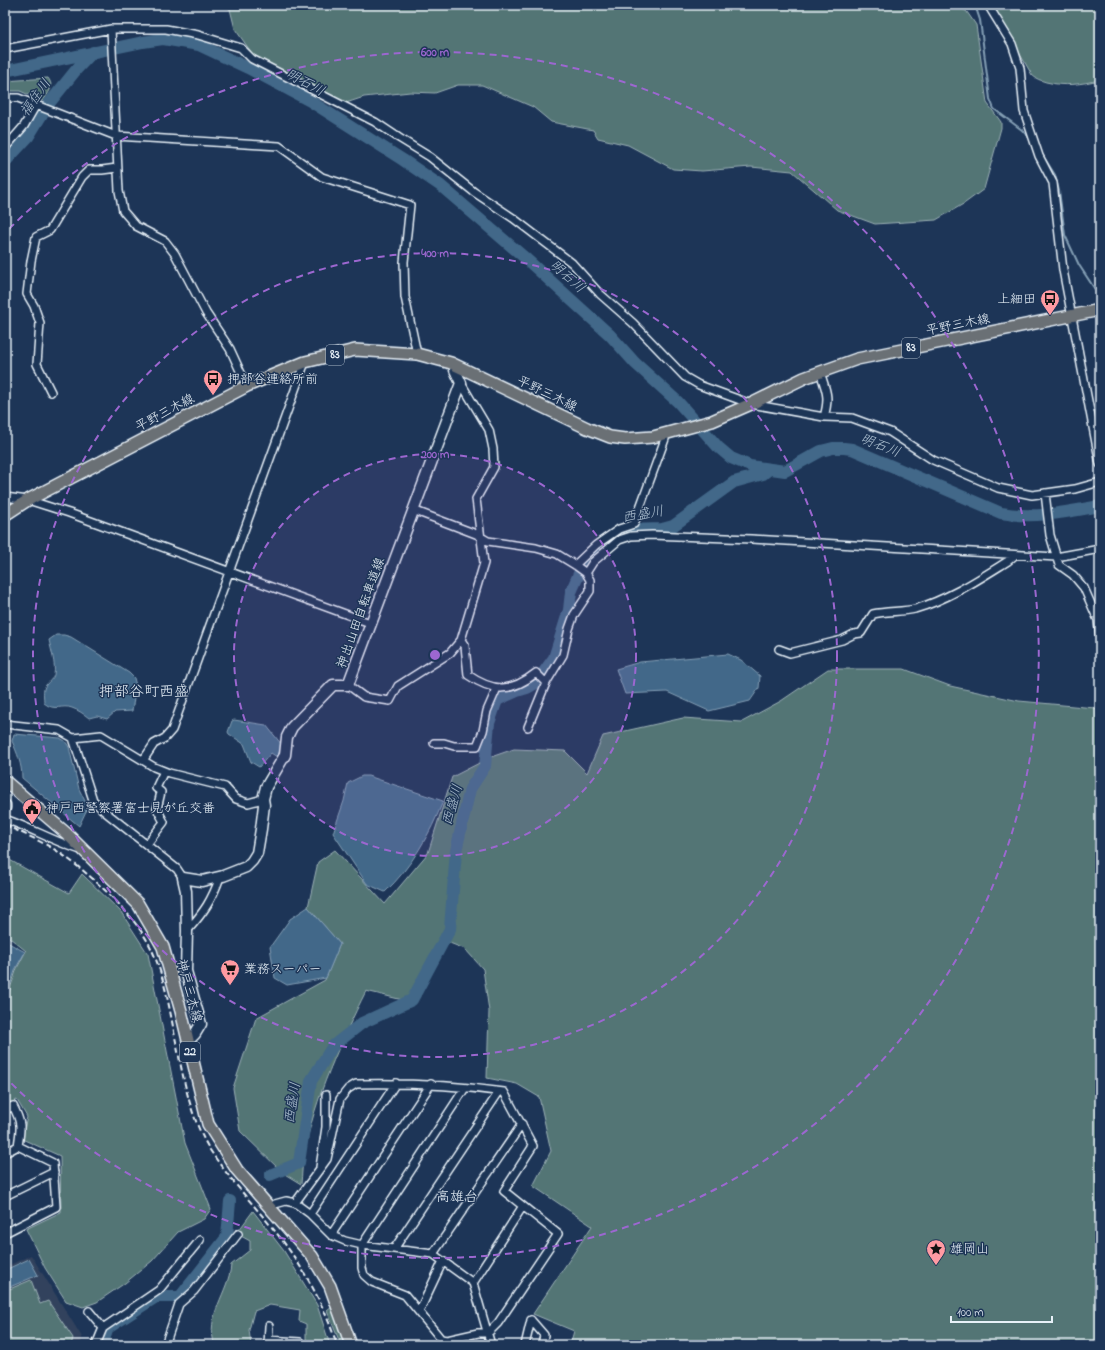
<svg xmlns="http://www.w3.org/2000/svg" width="1105" height="1350" font-family="'Indie Flower','Klee One',sans-serif">
	<style>
		.built { fill: #31425d }
		.green { fill: #527475; stroke: #9db2b6 }
		.water { fill: #426889; stroke: #849fb5 }
		.lines { fill: none; stroke-linecap: round; stroke-linejoin: round }
		.stream { stroke: #849fb5; stroke-width: 2 }
		.river { stroke: #426889; stroke-width: 12 }
		.street-casing { stroke: #e8f1f8; stroke-width: 10 }
		.secondary-casing { stroke: #e8f1f8; stroke-width: 13 }
		.primary-casing { stroke: #e8f1f8; stroke-width: 14 }
		.street { stroke: #1d3557; stroke-width: 7 }
		.secondary { stroke: #1d3557; stroke-width: 10 }
		.primary { stroke: #6b6f75; stroke-width: 11 }
		.rail { stroke: #e8f1f8; stroke-width: 2; stroke-dasharray: 6 3; stroke-linecap: butt }
		.ring { fill: none; stroke: #9c67d0; stroke-width: 2; stroke-dasharray: 7 5 }
		.labels { text-anchor: middle; dominant-baseline: central; stroke-width: 3; stroke-linejoin: round; paint-order: stroke }
		.shield { fill: #1d3557; stroke: #abb9c8; stroke-width: 1 }
		.shield-label { font-size: 12px; font-weight: bold; fill: #e8f1f8 }
		.poi-label { font-size: 13px; fill: #e8f1f8; stroke: #1d3557; text-anchor: start }
		.street-label { font-size: 13px; fill: #e8f1f8; stroke: #1d3557 }
		.water-label { font-size: 14px; font-style: italic; fill: #aec1d1; stroke: #1d3557 }
		.neighbourhood-label { font-size: 14px; fill: #e8f1f8; stroke: #1d3557 }
		.quarter-label { font-size: 15px; fill: #e8f1f8; stroke: #1d3557 }
		.centre { fill: #9c67d0; stroke: #1d3557; stroke-width: 2 }
		.ring-label { font-size: 12px; text-anchor: middle; font-weight: bold; fill: #9c67d0; stroke: #1d3557; stroke-width: 3; stroke-linejoin: round; paint-order: stroke }
	</style>
	<rect width="100%" height="100%" fill="#1d3557"/>
	<filter id="ink" filterUnits="userSpaceOnUse"><feTurbulence type="fractalNoise" baseFrequency=".025" numOctaves="2"/><feDisplacementMap in="SourceGraphic" scale="8" xChannelSelector="R" yChannelSelector="G"/><feConvolveMatrix kernelMatrix="1 2 1 2 8 2 1 2 1" color-interpolation-filters="sRGB"/></filter>
	<g filter="url(#ink)">
		<path class="built" d="M31,1255L82,1337L81,1345H5V1267Z"/>
		<path class="green" d="M223,5H958L967,12L976,25L987,103L1001,122V128L984,189L965,203L936,220L875,224L837,210L792,171L751,167L702,171L673,169L628,145L598,138L593,130L551,122L533,107L482,85H458L435,93L410,92L364,97L346,103L254,56L235,29L230,9Z
			M992,5H1100V80C1080,84 1066,87 1046,82C1040,80 1036,79 1032,75Z
			M48,78C55,87 48,93 43,101L20,91H5V81Z
			M828,669H904L950,686L1019,701L1095,708L1100,711V1345H570L574,1331L533,1314L592,1226L533,1186L551,1151L539,1097L517,1084L487,1078L489,1011L483,969L465,949L447,942L407,1001L366,991C340,1043 315,1097 304,1154C302,1164 302,1174 301,1184L283,1173L240,1131L233,1088L256,1018L325,980L340,944L308,907L318,862L335,850L385,904L428,853L452,777L491,757L514,749L565,751L587,773L603,736L683,718L742,722L781,701Z
			M6,858L69,893L82,874L121,912L148,954L185,1143L211,1209L204,1219L178,1232L152,1261L125,1283L97,1302L83,1307L66,1301L45,1268L26,1229L61,1212L60,1156L22,1139L27,1117L17,1100L5,1105V995L9,992L17,968L26,951L5,934Z
			M253,1211L284,1251L317,1305L330,1345H306V1324L299,1321L300,1310L270,1305L254,1311L249,1330L251,1345H215C204,1317 229,1292 231,1265L250,1250V1241L241,1236L239,1230Z
			M31,1280L40,1304L48,1301L73,1338L71,1345H12L5,1342V1291Z
			M332,1307L347,1345H341L327,1311Z"/>
		<path class="water" d="M56,635H64L71,637L129,673L134,678L136,686L132,711L115,712L107,719L97,716L89,718C84,714 78,710 72,708C62,704 55,712 44,703C44,697 42,690 46,685C49,681 53,679 54,675C56,664 51,650 49,640Z
			M728,654L741,660L760,676L759,688L750,701L709,711L667,692L625,694L616,669L640,662Z
			M234,720L266,725L282,745L277,757L271,753L259,767L251,762L244,744L229,734L228,732L232,721Z
			M14,734L60,738L65,741L69,747L79,789L88,807L79,826L22,778C22,764 17,753 12,741Z
			M362,776H368L443,801C431,833 410,869 385,892L367,884L333,833L344,801L348,783Z
			M308,907L340,944L326,978L287,985L275,978L270,947L290,919Z
			M5,941L25,952L16,968L8,991L5,994Z
			M29,1259L38,1275L5,1289V1270Z"/>
		<g class="lines">
			<path class="stream" d="M975,5L980,20L990,99L994,109L1022,130L1031,140
				M1040,151L1055,175L1059,191L1065,235L1079,265L1100,297"/>
			<path class="river" d="M5,71L143,42L163,39L199,45L248,68L310,101L403,160L441,186L524,257L610,335L635,363L678,402L718,447L731,458L750,466L785,471L821,451L833,448H844L852,449L1001,513C1035,519 1067,512 1100,506
				M5,162L28,137L47,106L76,70L93,52
				M270,1175L299,1163L311,1081L333,1046L362,1023L412,1000L450,929L456,851L470,789L485,766L489,723L497,700L517,691L527,688L536,683L554,658L569,610L571,592L582,567L597,551L616,536L628,530L662,529L673,526L734,482L763,474L768,470
				M102,1345L108,1328L156,1297H180L227,1237L230,1201"/>
			<g class="street-casing">
				<path id="street" d="M988,5L1012,44L1020,68L1024,111L1039,156L1053,183L1063,270L1100,464
					M111,29L119,191L123,211L136,226L165,241L175,254L206,313L230,349L247,386
					M5,49L111,29H166L198,35L241,48L252,59L375,122L399,138L430,157L474,192L513,218L572,263L600,294L633,323L685,377L699,385L751,404L824,417L852,418L890,432L933,460L998,488L1032,495L1075,489L1100,482
					M5,98H18L116,136L279,146L322,177L410,205L404,262L405,297L417,354
					M5,148L24,126L36,105
					M820,372C826,391 830,396 824,417
					M51,392L37,364L40,323L34,306L27,294L31,261L36,237L50,230L82,177L89,170H102L117,168
					M1045,493L1050,535L1059,565L1073,575L1084,588L1098,620L1100,639
					M5,497L28,500L69,513L370,623
					M413,510L476,534L488,541L536,548L557,554L575,565L586,573L590,580V591L574,615L569,629L563,655L546,683L528,727
					M575,565L596,545L619,529L634,524L665,439V434
					M586,573L593,562L619,540L631,536L652,535L751,539L1056,557L1100,549
					M461,640L465,646L468,675C494,693 512,692 536,673L546,683
					M779,649L790,653L842,640L854,634L861,633L873,614C887,611 903,612 915,609C949,599 979,579 1008,561L1015,555
					M348,685L364,697L390,701L398,686L450,653L461,640L484,563L476,499L494,467L493,449L489,430L461,383
					M5,724L59,730L73,738L93,800L104,811L177,869L183,878
					M73,738L101,735L154,767L169,773L225,787L236,799L248,803L263,799
					M434,743H444L454,746H477L483,731L487,711L497,688
					M144,759L154,744L165,738L172,730L305,362
					M5,819C31,828 55,842 81,850
					M147,844L164,822L157,809L161,792L156,788L164,771
					M187,931C204,912 212,900 220,877
					M5,1110L13,1106C22,1123 21,1127 18,1146L53,1163L56,1207L5,1233
					M5,1153L18,1146
					M320,1167L326,1127V1095
					M5,1196L54,1172
					M295,1203L327,1159L340,1099L348,1089L356,1084C406,1083 455,1085 504,1092L533,1146L504,1191L558,1234L498,1323L488,1333H478L447,1340L441,1339L405,1295L372,1282L364,1275L362,1268V1245L465,1088
					M271,1208L275,1204L286,1201L295,1203L310,1214L331,1235L345,1241L362,1245L433,1254L473,1283L491,1345
					M310,1214L396,1083
					M331,1235L431,1084
					M394,1249L499,1092
					M433,1254L522,1124
					M473,1283L523,1206
					M89,1311L103,1328L159,1290L200,1240
					M419,1312L443,1261
					M531,1320L544,1335L542,1345
					M268,1340L300,1342
					M96,1345L103,1328
					M165,1345L179,1304L194,1291L238,1234
					M268,1345L269,1326
					M525,1345L531,1320"/>
			</g>
			<g class="secondary-casing">
				<path id="secondary" d="M5,805V808
					M188,1041L195,1034L201,1024L186,971L187,931L186,891L183,878L202,881L223,876L246,867L252,861L257,853L261,829L264,805L263,799L266,787L285,755L287,737L292,727L333,685H348L461,383L455,370"/>
			</g>
			<g class="primary-casing">
				<path id="primary" d="M5,515L28,500L247,386L305,362L355,350L417,354L451,363L587,428L610,437L625,439L653,437L712,421L751,404L804,378L857,359L1100,310
					M5,781L66,833L138,904L163,947L181,1011L208,1124L237,1170L312,1256L330,1286L351,1345"/>
			</g>
			<use href="#street" class="street"/>
			<use href="#secondary" class="secondary"/>
			<use href="#primary" class="primary"/>
			<path class="rail" d="M5,825C22,833 41,841 57,851C87,871 132,912 149,944C164,973 169,1006 175,1037C183,1075 189,1116 210,1150C231,1182 259,1210 282,1240C306,1272 325,1307 337,1345"/>
		</g>
	</g>
	<circle cx="435" cy="655" r="201" fill="#9c67d0" fill-opacity=".12"/>
	<g class="ring">
		<circle cx="435" cy="655" r="201"/>
		<circle cx="435" cy="655" r="402"/>
		<path d="M9 229A603 603 0 1 1 9 1081"/>
	</g>
	<defs>
		<g id="bus-pin" transform="scale(1)"><path d="M0 17L-7.5 6A9.5 9.5 0 1 1 7.5 6Z" fill="#ff9aa2" stroke="#1d3557"/><path d="M-5-6H5V4H4V6H2V4H-2V6H-4V4H-5ZM-3.5-4V0h7V-4ZM-3.5 1.2v1.5H-2V1.2ZM2 1.2v1.5H3.5V1.2Z" fill="#111"/></g>
		<g id="civic-pin" transform="scale(1)"><path d="M0 17L-7.5 6A9.5 9.5 0 1 1 7.5 6Z" fill="#ff9aa2" stroke="#1d3557"/><path d="M-.6-6.5H3V-4.5H.6V-3L4-1V1h2V6H-6V1h2V-1L-.6-3ZM-1.2 2.5V6h2.4V2.5Z" fill="#111"/></g>
		<g id="supermarket-pin" transform="scale(1)"><path d="M0 17L-7.5 6A9.5 9.5 0 1 1 7.5 6Z" fill="#ff9aa2" stroke="#1d3557"/><path d="M-6-5.5h2.5l.6 2H6L4.5 2H-2.5L-4.4-4H-6ZM-1.5 3.2a1.3 1.3 0 1 0 .1 0ZM3 3.2a1.3 1.3 0 1 0 .1 0Z" fill="#111"/></g>
		<g id="sight-pin" transform="scale(1)"><path d="M0 17L-7.5 6A9.5 9.5 0 1 1 7.5 6Z" fill="#ff9aa2" stroke="#1d3557"/><path d="M0-6L1.8-2.2L6-1.7L2.9 1.2L3.7 5.4L0 3.3L-3.7 5.4L-2.9 1.2L-6-1.7L-1.8-2.2Z" fill="#111"/></g>
	</defs>
	<g fill-rule="evenodd">
		<use href="#bus-pin" x="1050" y="299"/>
		<use href="#bus-pin" x="213" y="379"/>
		<use href="#civic-pin" x="32" y="808"/>
		<use href="#supermarket-pin" x="230" y="969"/>
		<use href="#sight-pin" x="936" y="1249"/>
	</g>
	<g class="labels">
		<g class="shield">
			<rect x="902" y="338" width="18" height="20" rx="3"/>
			<rect x="326" y="345" width="18" height="20" rx="3"/>
			<rect x="180" y="1042" width="20" height="20" rx="3"/>
		</g>
		<g class="shield-label">
			<text x="911" y="348">83</text>
			<text x="335" y="355">83</text>
			<text x="190" y="1052">22</text>
		</g>
		<g class="poi-label">
			<text x="1036" y="299" text-anchor="end">上細田</text>
			<text x="227" y="379">押部谷連絡所前</text>
			<text x="46" y="808">神戸西警察署富士見が丘交番</text>
			<text x="244" y="969">業務スーパー</text>
			<text x="950" y="1249">雄岡山</text>
		</g>
		<g class="street-label">
			<text transform="translate(958 325) rotate(-11)">平野三木線</text>
			<text transform="translate(547 394) rotate(26)">平野三木線</text>
			<text transform="translate(165 413) rotate(-28)">平野三木線</text>
			<text transform="translate(361 613) rotate(-70)">神出山田自転車道線</text>
			<text transform="translate(189 991) rotate(75)">神戸三木線</text>
		</g>
		<g class="water-label">
			<text transform="translate(305 83) rotate(28)">明石川</text>
			<text transform="translate(36 98) rotate(-55)">福住川</text>
			<text transform="translate(567 277) rotate(42)">明石川</text>
			<text transform="translate(880 446) rotate(22)">明石川</text>
			<text transform="translate(643 515) rotate(-10)">西盛川</text>
			<text transform="translate(453 805) rotate(-74)">西盛川</text>
			<text transform="translate(293 1103) rotate(-81)">西盛川</text>
		</g>
		<g class="neighbourhood-label">
			<text x="457" y="1197">高雄台</text>
		</g>
		<g class="quarter-label">
			<text x="144" y="692">押部谷町西盛</text>
		</g>
	</g>
	<circle cx="435" cy="655" r="6" class="centre"/>
	<g class="ring-label">
		<text x="435" y="56">600 m</text>
		<text x="435" y="257">400 m</text>
		<text x="435" y="458">200 m</text>
	</g>
	<rect width="1105" height="1350" fill="none" stroke="#1d3557" stroke-width="20"/>
	<rect x="10" y="10" width="1085" height="1330" fill="none" stroke="#e8f1f8" stroke-width="1.5" filter="url(#ink)"/>
	<path d="M951 1316v6h101v-6" fill="none" stroke="#e8f1f8" stroke-width="2"/>
	<text x="957" y="1316" font-size="12" fill="#e8f1f8" stroke="#1d3557" stroke-width="3" paint-order="stroke">100 m</text>
</svg>
